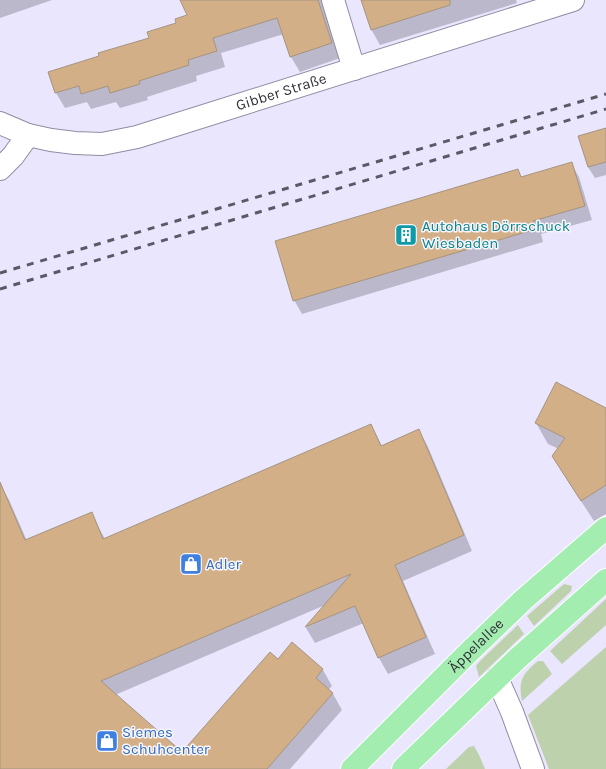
<svg xmlns="http://www.w3.org/2000/svg" width="606" height="769" font-family="Karla,sans-serif">
	<style>
		.green { fill: #bdd1ad }
		.shadow { fill: #0003 }
		.building { fill: #d2af86; stroke: #a59481 }
		.lines { fill: none; stroke-linecap: round; stroke-linejoin: round }
		.minor-casing { stroke: #908ca3; stroke-width: 24 }
		.major-casing { stroke: #fff; stroke-width: 24 }
		.minor { stroke: #fff; stroke-width: 22 }
		.major { stroke: #a3edb0; stroke-width: 22 }
		.rail { stroke: #5b5966; stroke-width: 3; stroke-dasharray: 7 7; stroke-linecap: butt }
		.labels { text-anchor: middle; dominant-baseline: central; stroke-width: 3; stroke-linejoin: round; paint-order: stroke }
		.street-label { font-size: 15px; fill: #32303a; stroke: #f7f6fb }
		.culture-label { font-size: 15px; fill: #0d838f; stroke: #f7f6fb; text-anchor: start }
		.shop-label { font-size: 15px; fill: #366cbe; stroke: #f7f6fb; text-anchor: start }
	</style>
	<rect width="100%" height="100%" fill="#eae6fe"/>
	<path class="green" d="M564,584L572,586L571,591L534,626L527,616Z
		M606,599V625L562,664L550,651Z
		M518,625L524,634L479,677L476,666L480,661Z
		M606,647V769H549L528,715Z
		M538,661H543L552,674L522,701C518,681 522,674 538,661Z
		M474,746L479,755L485,769H446L469,747Z"/>
	<path class="shadow" d="M0,0H52L0,18Z
		M181,0H321L340,58L300,72L291,57L284,34L221,53L225,67L196,76L197,81L147,97L148,100L120,108L116,102L91,109L87,102L65,108L56,93L100,57L150,38L178,24L188,15Z
		M362,0H516L517,3L380,45L371,29Z
		M606,129V175L595,178L588,167L579,137Z
		M571,163L579,177L592,220L541,234L543,242L302,314L294,300L518,170L522,178Z
		M606,409V514L594,521L566,478L559,449L548,444L536,423Z
		M371,425L382,446L419,431L428,447L472,551L403,581L435,654L388,674L379,658L364,623L315,643L306,628L325,605L115,695L182,753L278,660L292,643L323,670L332,686L328,690L333,694L342,710L290,769H0V484L9,500L27,541L91,513L105,539Z"/>
	<path class="building" d="M180,0H318L332,43L290,57L277,18L213,38L217,51L188,60L189,65L139,81L140,84L110,93L108,86L81,94L79,86L55,93L48,72L99,56L98,53L149,38L147,32L176,23L175,19L187,15Z
		M361,0H450V5L371,30Z
		M606,128V162L588,167L578,136Z
		M572,162L585,206L533,221L536,229L293,301L275,241L518,169L521,177Z
		M556,382L606,408V485L581,501L552,456L565,438L535,423Z
		M371,424L381,446L419,429L464,535L395,565L426,637L378,658L355,606L305,627L351,574L101,681L182,752L270,652L278,659L292,642L323,669L316,678L333,693L267,769H0V482L25,540L92,512L103,539Z"/>
	<g class="lines">
		<g class="minor-casing">
			<g id="minor">
				<path d="M333,0L354,69"/>
				<path id="s1" d="M0,123L28,135L51,140L75,143L102,144L137,137L573,0"/>
				<path d="M0,169L13,156L28,135"/>
				<path d="M497,678L512,712L533,769"/>
			</g>
		</g>
		<g class="major-casing">
			<g id="major">
				<path id="s2" d="M352,769L466,655L523,600L606,528"/>
				<path d="M403,769L517,659L606,580"/>
			</g>
		</g>
		<use href="#minor" class="minor"/>
		<use href="#major" class="major"/>
		<path class="rail" d="M0,273L606,94
			M0,289L606,109"/>
	</g>
	<defs>
		<g id="building-square" transform="scale(1.15)"><rect x="-9" y="-9" width="18" height="18" rx="4" fill="#0f9aa8" stroke="#f7f6fb"/><path d="M-4-6H4V6H1V3H-1V6H-4ZM-2.5-4.3h1.7v1.8h-1.7ZM.8-4.3h1.7v1.8H.8ZM-2.5-1h1.7V.8h-1.7ZM.8-1h1.7V.8H.8Z" fill="#fff"/></g>
		<g id="shop-square" transform="scale(1.15)"><rect x="-9" y="-9" width="18" height="18" rx="4" fill="#3f7fe0" stroke="#f7f6fb"/><path d="M-5-2.5h2.3a2.7 3.5 0 0 1 5.4 0H5L5.5 6h-11ZM-1.5-2.5h3a1.5 2.3 0 0 0-3 0Z" fill="#fff"/></g>
	</defs>
	<g fill-rule="evenodd">
		<use href="#building-square" x="406" y="235"/>
		<use href="#shop-square" x="191" y="564"/>
		<use href="#shop-square" x="107" y="741"/>
	</g>
	<g class="labels">
		<g class="street-label">
			<text stroke="none"><textPath href="#s1" startOffset="292">Gibber Straße</textPath></text>
			<text stroke="none"><textPath href="#s2" startOffset="175">Äppelallee</textPath></text>
		</g>
		<g class="culture-label">
			<text x="422" y="226">Autohaus Dörrschuck<tspan x="422" dy="17">Wiesbaden</tspan></text>
		</g>
		<g class="shop-label">
			<text x="206" y="564">Adler</text>
			<text x="122" y="732">Siemes<tspan x="122" dy="17">Schuhcenter</tspan></text>
		</g>
	</g>
</svg>
